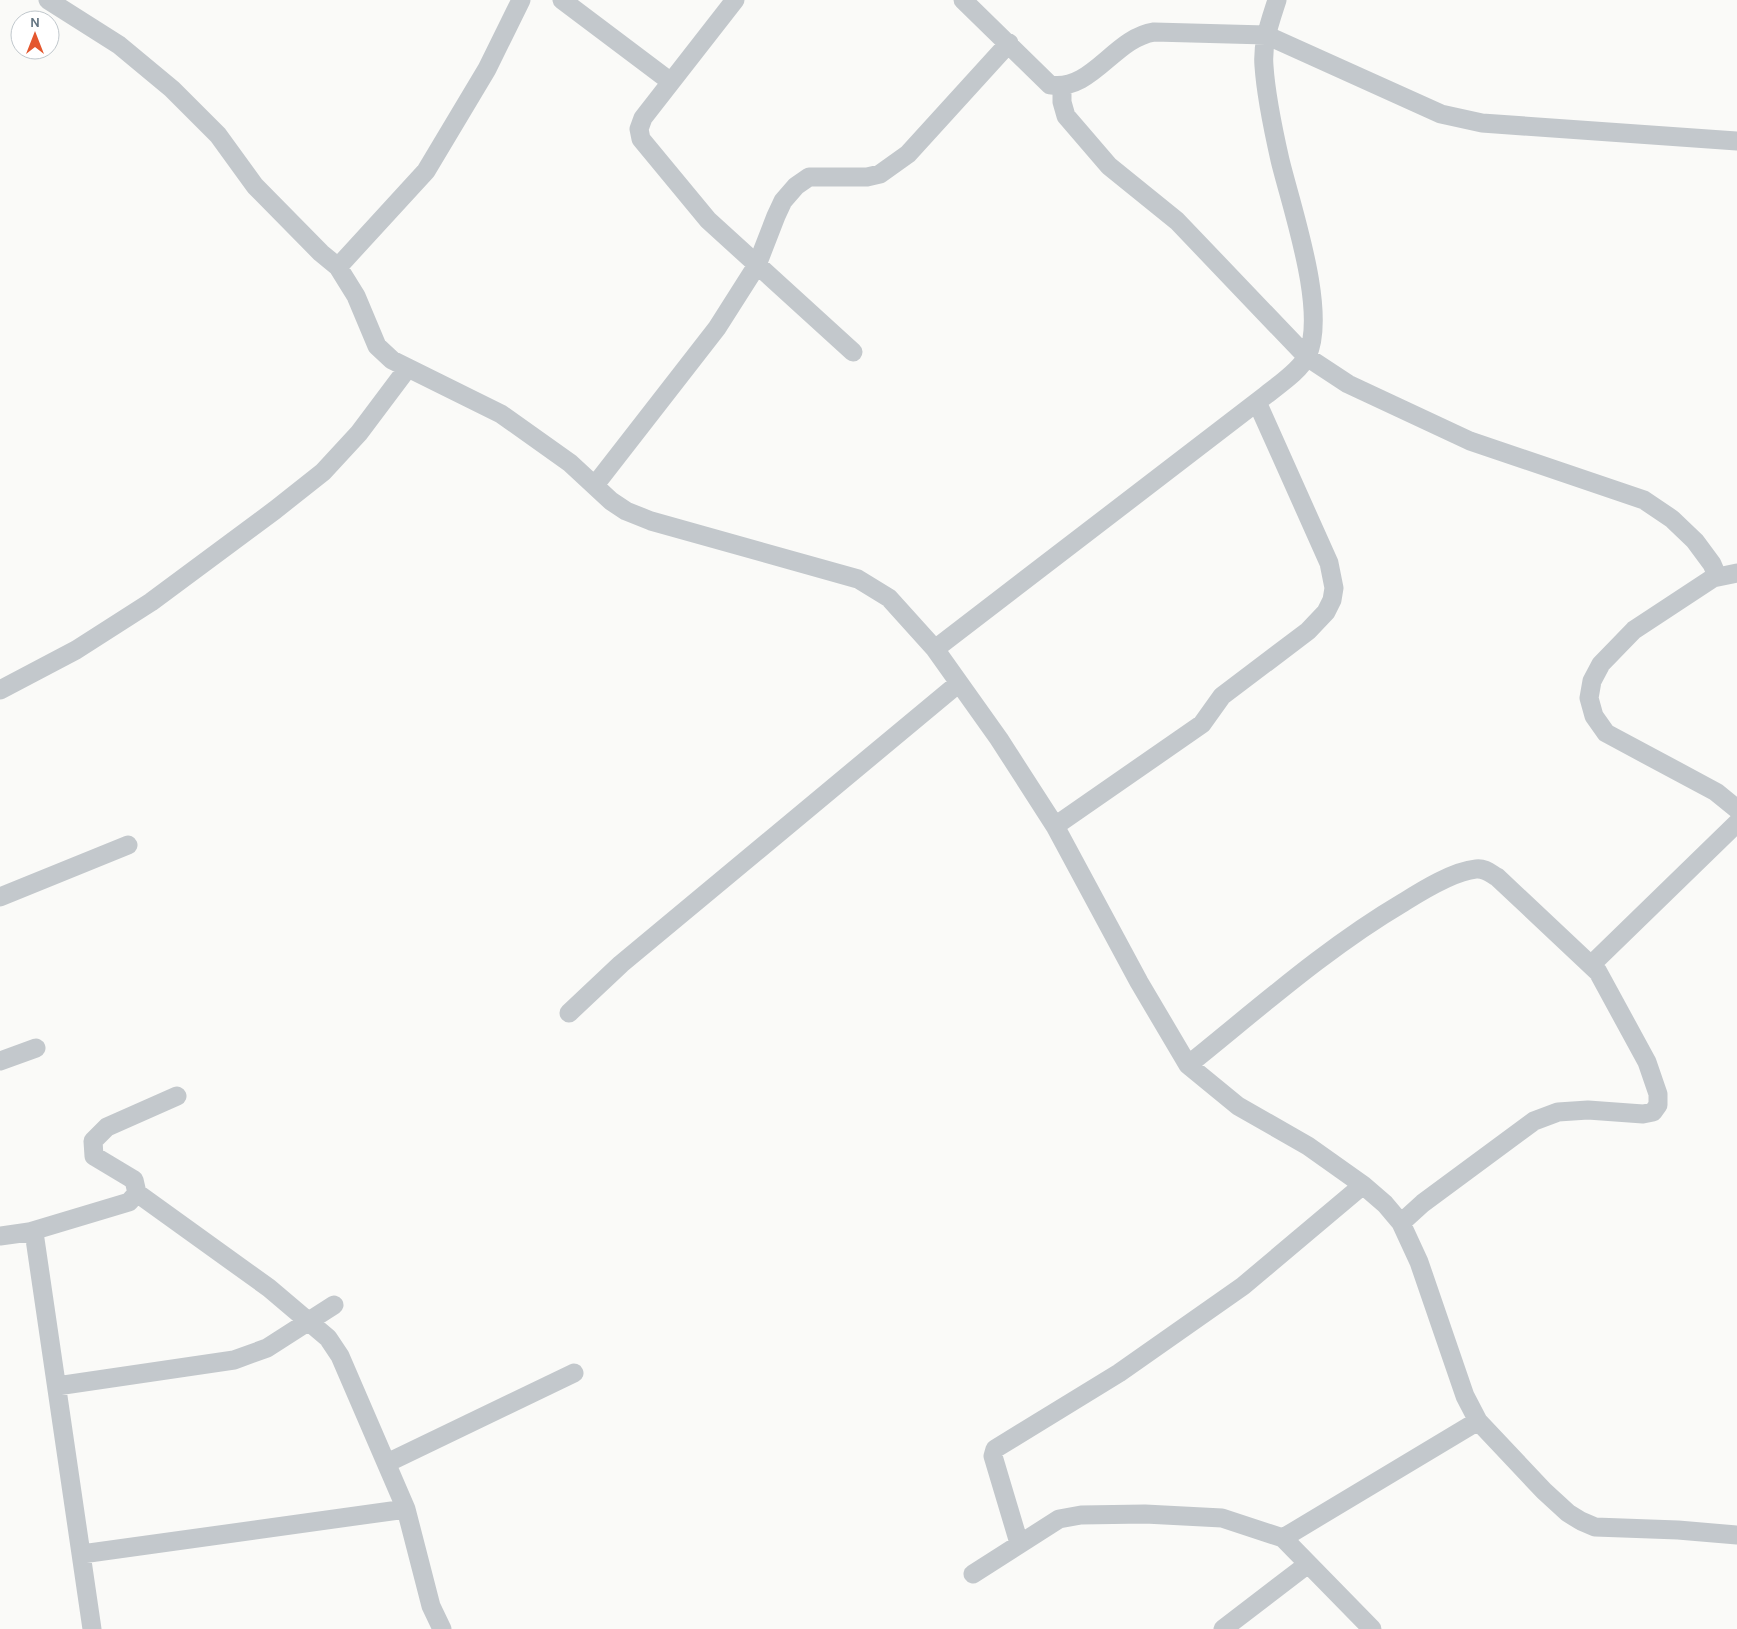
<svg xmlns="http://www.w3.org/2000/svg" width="1737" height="1629" font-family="Karla,sans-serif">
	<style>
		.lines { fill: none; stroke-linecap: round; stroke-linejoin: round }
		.minor { stroke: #c3c8cc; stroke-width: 19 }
	</style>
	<rect width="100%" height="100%" fill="#fafaf8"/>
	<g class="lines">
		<path class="minor" d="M48,0L119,45L172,89L218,135L255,186L321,253L338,267L356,296L377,346L392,360L501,414L570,463L611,501L626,511L651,521L858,579L889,598L935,649L999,739L1055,826L1139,982L1188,1065L1238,1106L1308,1146L1363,1185L1385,1204L1401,1223L1419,1262L1465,1396L1478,1421L1544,1491L1568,1513L1581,1521L1595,1527L1678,1530L1737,1535
			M562,0L671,82
			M735,0L643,118L639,129L641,139L708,220L853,352
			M963,0L1050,85C1092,92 1114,38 1154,32L1266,35L1441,114L1482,123L1737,141
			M1062,87V102L1066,116L1109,166L1177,221L1307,357L1348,384L1470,441L1644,500L1672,519L1695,541L1712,564L1715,571L1713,578
			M338,267L426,171L487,69L521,0
			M595,485L717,328L757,265L776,216L783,201L796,186L809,177H867L880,174L908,154L1009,43
			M1737,573L1713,578L1634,630L1601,664L1592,681L1589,698L1594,716L1606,733L1716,792L1737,809
			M935,649L1266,395C1277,386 1301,370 1307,356C1328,312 1291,206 1280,160C1273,129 1266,97 1264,66C1262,43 1270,22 1277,0
			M0,690L76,650L151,602L275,510L323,472L359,433L407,369
			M1055,826L1202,724L1222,696L1308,631L1326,612L1332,600L1334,588L1329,563L1257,402
			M0,897L128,845
			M1592,964L1737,823
			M569,1013L621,964L959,683
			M0,1061L36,1048
			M1188,1065C1259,1008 1326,948 1404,902C1423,890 1454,871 1476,869C1485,868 1490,873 1497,877L1598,972L1647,1062L1658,1094V1105L1653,1112L1643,1114L1588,1110L1558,1112L1534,1121L1423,1203L1401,1223
			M177,1096L107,1127L93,1141L94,1156L134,1180L137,1193L269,1288L328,1338L340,1356L406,1509L431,1606L442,1629
			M29,1232L35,1239L92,1629
			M0,1236L29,1232L129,1202L137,1193
			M57,1386L234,1360L267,1348L334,1305
			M387,1463L574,1373
			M1283,1538L1478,1421
			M1019,1543L993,1456L995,1449L1119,1373L1243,1286L1363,1185
			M82,1554L406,1509
			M973,1574L1059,1519L1081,1515L1145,1514L1222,1518L1283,1538L1372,1629
			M1223,1629L1308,1564"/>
	</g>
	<g transform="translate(35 35)"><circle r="24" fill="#ffffff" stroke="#c1c8cd"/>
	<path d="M0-4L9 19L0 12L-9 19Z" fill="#e4572e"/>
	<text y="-8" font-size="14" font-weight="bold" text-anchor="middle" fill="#657683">N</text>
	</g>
</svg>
